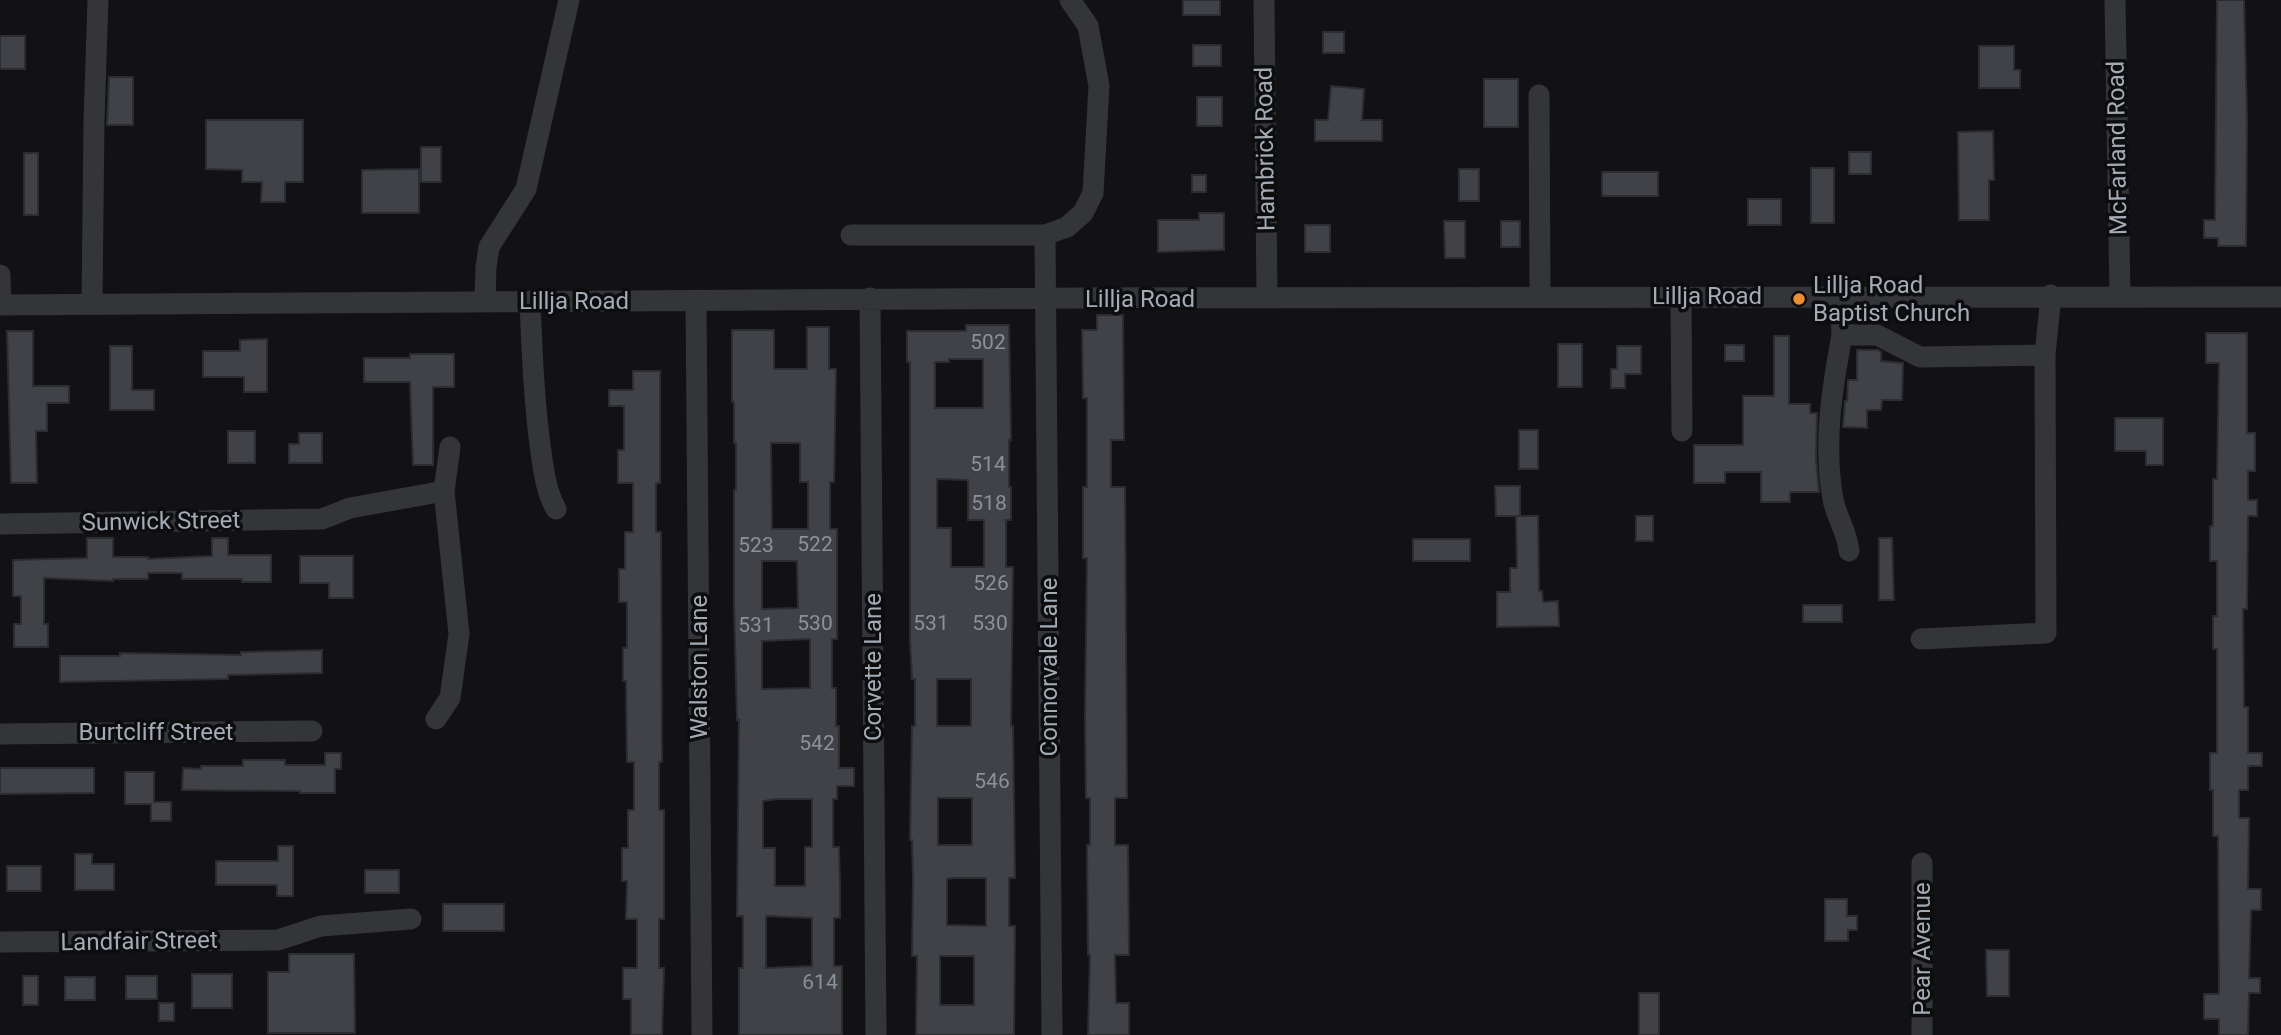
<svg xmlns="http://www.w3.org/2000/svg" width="2281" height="1035" font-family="Roboto,sans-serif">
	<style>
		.building { fill: #414247; stroke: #2c2d30; stroke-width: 2; fill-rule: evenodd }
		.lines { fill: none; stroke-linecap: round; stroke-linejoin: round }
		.minor { stroke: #333539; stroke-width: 21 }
		.poi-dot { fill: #f08e2d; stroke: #0d0d0f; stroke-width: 2.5 }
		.labels { text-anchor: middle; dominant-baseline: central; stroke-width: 7; stroke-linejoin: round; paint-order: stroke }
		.number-label { font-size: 21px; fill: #8a9199 }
		.street-label { font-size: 24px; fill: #a3abb4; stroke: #0d0d0f }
		.poi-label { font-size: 24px; fill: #a3abb4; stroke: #0d0d0f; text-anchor: start }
	</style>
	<rect width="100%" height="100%" fill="#121214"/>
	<path class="building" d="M1183,0H1220V15H1183Z
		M2217,0H2244L2247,120L2246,246H2218V238H2204V220H2215Z
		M1323,32H1344V53H1323Z
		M0,36H25V69H0Z
		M1193,45H1221V66H1193Z
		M1979,46H2014V70H2020V88H1979Z
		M109,77H133V125H107Z
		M1484,79H1518V127H1484Z
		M1331,86L1364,89L1362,120H1382V141H1315V120H1328Z
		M1197,97H1222V126H1197Z
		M206,120H303V182H285V202H261L262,182H242V170L206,169Z
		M1993,131L1994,180H1989V220H1959L1958,132Z
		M421,147H441V182H421Z
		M1849,152H1871V174H1849Z
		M24,153H38V215H24Z
		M1811,168H1834V223H1811Z
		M419,169V213H362V170Z
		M1459,169H1479V201H1459Z
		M1602,172H1658V196H1602Z
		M1192,175H1206V192H1192Z
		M1748,199H1781V225H1748Z
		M1199,213H1224V250L1158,252V220H1199Z
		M1444,221H1465V258H1445Z
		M1501,221H1520V247H1501Z
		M1305,225H1330V252H1305Z
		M1097,315H1123L1124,440H1111V487H1125L1127,798H1115V845H1128L1129,955H1115L1116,1003H1129V1035H1088L1090,955H1088L1087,845H1090V798H1086L1085,718L1087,558H1083V487H1087V398H1083L1082,330H1097Z
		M966,325H1009L1011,440H1009V487H1011V520H1006V567H1013L1011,726H1013L1015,878H1009V926H1015L1014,1035H916L917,956H912L913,879L912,840H910L912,726H915V679H912L910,639V362H907V331H966ZM949,359H983V408H935V362H949ZM937,479L968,480V520H984V567H951V528H937ZM937,679H971V726H937ZM938,798H972V845H938ZM953,878H986V926L947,925V879ZM940,956H974V1005H940Z
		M807,327H829V369H836L834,482H830V529H837V639H832V688H836V726H839V768H854V786H837V799H833V847H839L840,886V918H834V966H842V1035H739V968H743V916H737L739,720H737L734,603V490H736V443H734V402H732V330H774V369H807ZM771,443H800V482H808V529H772ZM762,561H797L798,608L762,609ZM810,639V688L762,689V641ZM777,799H812V847H805V886H775V848H763V801ZM766,916L812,918V966L766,968Z
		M7,331H33V386H69V403H47V431H36L37,483H11Z
		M2206,333H2247V433H2255V471H2248V500H2257V516H2248L2247,609H2243L2244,707H2248V753H2262V766H2248V790H2239V818H2249L2248,889H2261V910H2251L2249,978H2260V993H2249L2248,1035H2219V1019H2204V994H2219V978L2218,836H2213V790H2210V753H2217V649H2213V616H2217V561H2210V526H2213V479H2217L2219,363H2206Z
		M1774,336H1789V404H1810V413H1817L1816,458L1819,492H1790V502H1761V472H1725V483H1694V445H1743V396H1774Z
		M267,339V392H244V377H203V351H240V340Z
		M1558,344H1582V387H1558Z
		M1725,345H1744V361H1725Z
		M110,346H132V390H154V410H110Z
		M1617,346H1641V374H1625V388H1611V369H1617Z
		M1857,350H1878L1881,352V361L1903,363L1902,400H1882L1881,410H1867V428L1843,427L1845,401H1847L1848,380H1857Z
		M410,354H454V387H433V465H413L410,382H364V358H410Z
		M633,371H660V483H656V532H661L662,762H659V810H664V919H659V968H664L662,1035H631V999H623V968H637V919H626L627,881H622V848H628V810H634V762H627L626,681H623V648H627V602H619V569H625V532H633V483H618V450H624V406H609V390H633Z
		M2115,418H2163V465H2146V451H2115Z
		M1519,430H1538V469H1519Z
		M228,431H255V463H228Z
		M299,433H322V463H289V444H299Z
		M1495,486H1520V516H1496Z
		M1516,516H1538L1539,591H1542L1543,602L1558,601L1559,626L1497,627V592H1510V568H1517Z
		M1636,516H1653V541H1636Z
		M87,538H113V557H148V559L212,556V538H228V555H271V582H242V579H182V573H148V579H113V581L44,578V624H48V647H14V624H21V596H13V560L87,558Z
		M1879,538H1892L1894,600H1879Z
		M1413,539H1470V561H1413Z
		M300,556H353V598H329V583H300Z
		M1803,605H1842V622H1803Z
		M322,650V673L228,675V679L60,682V656H120V653L241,655V652Z
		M325,753H341V769H335V793H300V791L182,790L183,768L201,769V766H243V760H285V765H325Z
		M0,768H94V793L0,794Z
		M125,772H154V802H171V821H151V804H125Z
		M278,846H293V896H277V885H216V861H278Z
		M75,854H92V864H114V890H75Z
		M7,866H41V891H7Z
		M365,870H399V893H365Z
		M1825,899H1847V916H1857V930H1848V941H1825Z
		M443,904H504V931H443Z
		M1986,950H2009V996H1987Z
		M289,954H354L355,1033H268V972H289Z
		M192,974H232V1008H192Z
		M23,976H38V1005H23Z
		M126,976H157V999H126Z
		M65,977H95V1000H65Z
		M1639,993H1659V1035H1639Z
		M159,1003H174V1021H159Z"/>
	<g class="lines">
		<path class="minor" d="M1264,0L1267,298
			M2115,0L2120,296
			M1539,95L1540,297
			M851,235H1045L1052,1035
			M1045,235L1067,227L1083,213L1093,193L1099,86L1088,26L1070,0
			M0,275L1,305
			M1840,296L1842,335H1877L1920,357L2045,355
			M1681,297L1682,431
			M870,298L876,1035
			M696,300L702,1035
			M485,301L486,267L489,247L526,189L569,0
			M530,301C532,352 534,402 541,452C544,473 546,491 556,509
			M92,304L94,121L98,0
			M0,305C760,300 1521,293 2281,297
			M1842,335C1832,389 1823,444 1833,499C1836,517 1847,530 1849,551
			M444,491L450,447
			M0,524L322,519L350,508L444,491L459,634L450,698L436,719
			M1921,639L2046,633L2045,355L2051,295
			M0,734L312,731
			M0,942L278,940L321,926L411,919
			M1922,1035V863"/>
	</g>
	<circle class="poi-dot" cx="1799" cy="299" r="7"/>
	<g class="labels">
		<g class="number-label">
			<text x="988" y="342">502</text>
			<text x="988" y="464">514</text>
			<text x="989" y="503">518</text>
			<text x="815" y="544">522</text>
			<text x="756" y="545">523</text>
			<text x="991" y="583">526</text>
			<text x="815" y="623">530</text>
			<text x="931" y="623">531</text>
			<text x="990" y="623">530</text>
			<text x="756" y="625">531</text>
			<text x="817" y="743">542</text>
			<text x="992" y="781">546</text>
			<text x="820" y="982">614</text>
		</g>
		<g class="street-label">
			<text transform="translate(2117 148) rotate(-91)">McFarland Road</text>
			<text transform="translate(1265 149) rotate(-91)">Hambrick Road</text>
			<text x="1707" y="296">Lillja Road</text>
			<text x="1140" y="299">Lillja Road</text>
			<text x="574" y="301">Lillja Road</text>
			<text transform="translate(161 521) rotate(-1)">Sunwick Street</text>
			<text transform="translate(699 667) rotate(-90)">Walston Lane</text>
			<text transform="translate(873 667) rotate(-90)">Corvette Lane</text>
			<text transform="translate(1049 667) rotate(-90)">Connorvale Lane</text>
			<text x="156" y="732">Burtcliff Street</text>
			<text transform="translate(139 941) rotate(-1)">Landfair Street</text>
			<text transform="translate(1922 949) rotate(-90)">Pear Avenue</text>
		</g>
		<g class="poi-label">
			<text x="1813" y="285">Lillja Road<tspan x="1813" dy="28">Baptist Church</tspan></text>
		</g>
	</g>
</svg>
